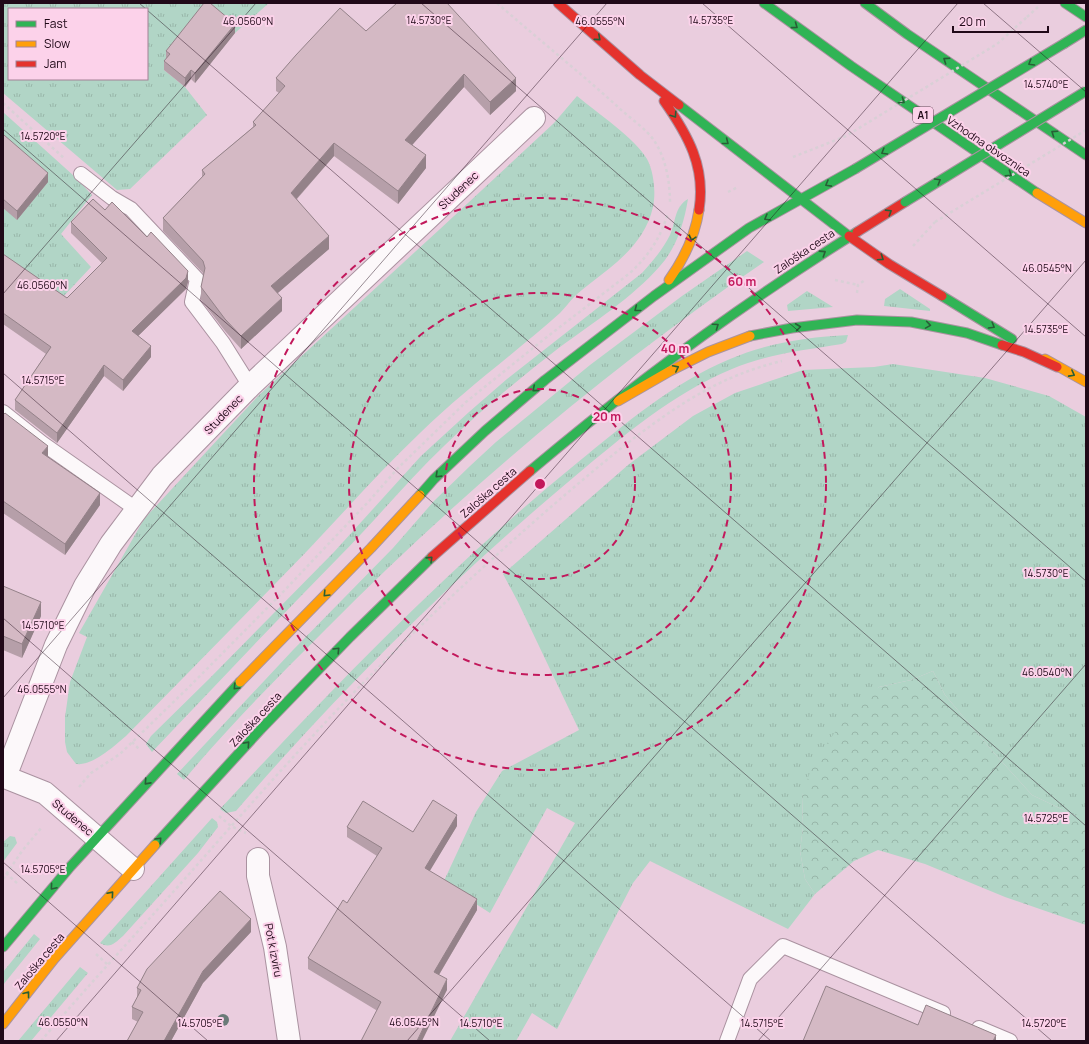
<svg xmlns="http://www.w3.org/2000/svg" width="1089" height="1044" font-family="Manrope,sans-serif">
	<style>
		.grass { fill: url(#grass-tufts); fill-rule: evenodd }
		.forest { fill: url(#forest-crowns) }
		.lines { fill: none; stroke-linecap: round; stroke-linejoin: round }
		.lane-casing { stroke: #aa92a0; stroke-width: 16 }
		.street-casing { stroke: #aa92a0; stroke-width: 24 }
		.fast-casing { stroke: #aa92a0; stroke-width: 11 }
		.slow-casing { stroke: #aa92a0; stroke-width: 11 }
		.jam-casing { stroke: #aa92a0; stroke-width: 11 }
		.path { stroke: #d9d0d6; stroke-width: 2.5; stroke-dasharray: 3 3; stroke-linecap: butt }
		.lane { stroke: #fcf8fa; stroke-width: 14 }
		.street { stroke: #fcf8fa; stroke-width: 22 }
		.fast { stroke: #30b455; stroke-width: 9 }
		.slow { stroke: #ff9f0a; stroke-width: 9 }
		.jam { stroke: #e5322d; stroke-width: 9 }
		.fast-bridge-casing { stroke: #aa92a0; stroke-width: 11; stroke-linecap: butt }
		.path-bridge { stroke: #d9d0d6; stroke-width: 2.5; stroke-dasharray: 3 3; stroke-linecap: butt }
		.fast-bridge { stroke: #30b455; stroke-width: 9 }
		.tree { fill: #6b7b78 }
		.wall { fill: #b69fa9 }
		.shaded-wall { fill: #948289 }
		.building { fill: #d4b9c4; stroke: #948289 }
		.oneway { stroke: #285e36 }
		.ticks { fill: none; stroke: #200918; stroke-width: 1; stroke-opacity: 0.45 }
		.ring { fill: none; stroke: #c2185b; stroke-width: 2; stroke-dasharray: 7 5 }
		.labels { text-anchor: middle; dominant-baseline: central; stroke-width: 4; stroke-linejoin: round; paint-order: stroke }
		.shield { fill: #fcd2ea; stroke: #624557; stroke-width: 1 }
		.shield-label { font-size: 10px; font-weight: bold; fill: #200918 }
		.street-label { font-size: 11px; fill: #200918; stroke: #fcd2ea }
		.ticks-label { font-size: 10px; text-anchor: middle; fill: #200918; stroke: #fcd2ea; stroke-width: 4; stroke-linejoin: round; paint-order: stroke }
		.centre { fill: #c2185b; stroke: #fcd2ea; stroke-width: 2 }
		.ring-label { font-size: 12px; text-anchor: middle; font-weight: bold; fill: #c2185b; stroke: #fcd2ea; stroke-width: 4; stroke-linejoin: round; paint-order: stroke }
	</style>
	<defs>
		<pattern id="grass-tufts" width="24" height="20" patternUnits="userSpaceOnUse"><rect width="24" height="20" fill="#b1d5c6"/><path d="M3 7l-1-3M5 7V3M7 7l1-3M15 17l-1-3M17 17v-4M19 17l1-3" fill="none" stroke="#98b6a9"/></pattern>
		<pattern id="forest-crowns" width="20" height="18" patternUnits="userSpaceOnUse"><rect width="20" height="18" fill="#b1d5c6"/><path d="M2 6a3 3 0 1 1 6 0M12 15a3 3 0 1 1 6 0" fill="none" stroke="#98b6a9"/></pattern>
	</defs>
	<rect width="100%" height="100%" fill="#eacdde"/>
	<path class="grass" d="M3,3H269L235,33L207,10L164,70L185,87L207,115L130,189L117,190L3,93ZM9,9H147V79H9Z
		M577,96C596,112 636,139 647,159C654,172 656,193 653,207C645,242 618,262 592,282C586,287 580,291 575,296C569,302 565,308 560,313C514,354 464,390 420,433C381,470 345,511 308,550C248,612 187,674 126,736C114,746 93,766 76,764L67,752L65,742V717L70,682L87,637L79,633L144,519L258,396L440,229L554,123Z
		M3,112L74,176L92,195L61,234L91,267L62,298L3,260Z
		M688,199C684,223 677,247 660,266C633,297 593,323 560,347C520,378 480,411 444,446C407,481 375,521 339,557C276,621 214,687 152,752L146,744L151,736L209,679L334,552L421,456L469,412L507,379L642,273C653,261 663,249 670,235C676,222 674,207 688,199Z
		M747,251L764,262C606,370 461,493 326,629C277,678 228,727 184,780L177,774L293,650L393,548L434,501L470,466L496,442L590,365L682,296Z
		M900,289L930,309V311L884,306L885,299Z
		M807,291L833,307L788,311L787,305Z
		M848,335L846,342L842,344C805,350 768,354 732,369C673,393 622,437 574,477C452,579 339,691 236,811L226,813L220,809C333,688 448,568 577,463C625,424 672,383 730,359C767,343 808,337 848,335Z
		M893,364L985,378L1049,396L1086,417V816H1076L1032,795L994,753L945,695L933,671L911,680L879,687L802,795L803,827L800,851L805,879L815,894L788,929L650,861L633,883L557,1029L532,1013L516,1041H450L575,823L547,808L490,913L443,883L476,812L502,771L579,730L518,602L503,574L628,465L693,416L735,393L803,370L874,367Z
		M212,818L217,822L218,827L198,853L123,936C115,943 110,949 100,943Z
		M10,836L15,837L17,843L3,862V842Z
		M34,934L40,939L3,985V972Z
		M80,967L88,973L31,1041H18Z"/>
	<path class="forest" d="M933,671L945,695L994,753L1032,795L1076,816H1086V925L1005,897L925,864L878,850L854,861L815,894L805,879L800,851L803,827L802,795L813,764L851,709L879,687L911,680Z"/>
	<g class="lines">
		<g class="lane-casing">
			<path id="lane" d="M81,174L112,198L131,209L197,279L192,302L223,343L250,386
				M3,412L42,443L136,509
				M979,1028L1010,1041
				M727,1041L750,979L783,946L943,1013"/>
		</g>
		<g class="street-casing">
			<path id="street" d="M258,859V876L275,947L289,1041
				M133,869L45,793L5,777L56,645L85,586L111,544L162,476L250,386L534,118"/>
		</g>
		<g class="fast-casing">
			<path id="fast" d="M764,3L851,66L1037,193
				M865,3L907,34L1086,155
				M1065,3L1086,17
				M1065,43L1086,30
				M679,105L849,236
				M942,296L1012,339
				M750,336L792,328L857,320L911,322L967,333L1002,345
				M530,471C633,384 742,304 857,232
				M420,495L434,479L485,431L545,380L654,296L749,228L855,169
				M155,845L261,729L350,637L432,557
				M3,947L70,867L240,682"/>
		</g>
		<g class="slow-casing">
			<path id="slow" d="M1037,193L1086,223
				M669,280C684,259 695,236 699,210
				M1045,359L1086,382
				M618,401L670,371L708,352L750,336
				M240,682L371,548L420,495
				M3,1024L54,959L155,845"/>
		</g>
		<g class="jam-casing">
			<path id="jam" d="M558,3L640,75L679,105
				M664,101C688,135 706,167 699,210
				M857,232L905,202
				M849,236L889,264L942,296
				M1002,345L1024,352L1057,367
				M432,557L530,471"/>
		</g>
		<path class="path" d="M497,3C537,38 578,71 617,106C627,116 648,130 655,142C666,159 670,182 670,203
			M1027,17L1038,7
			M3,103L65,159
			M793,157L821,146
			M728,192L738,187
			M913,246L935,222
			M835,280L858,285
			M857,293L858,285L865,280
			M132,742L140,750
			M79,787L91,773L120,754L192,684L283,592L370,500L398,468L466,402L543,340L630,273C649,255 660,239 668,213
			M219,816L231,826L246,833
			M6,873L19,885
			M3,879L22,851L42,827
			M96,954L107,964
			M41,1041C84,990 129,942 173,892C223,836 272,779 323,725C390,653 462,585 536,520C568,492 601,464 634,438C682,402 723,375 782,361"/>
		<use href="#lane" class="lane"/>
		<use href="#street" class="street"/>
		<use href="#fast" class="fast"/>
		<use href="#slow" class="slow"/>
		<use href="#jam" class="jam"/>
		<g class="fast-bridge-casing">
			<path id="fast-bridge" d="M855,169L1065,43
				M905,202L1086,91"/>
		</g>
		<path class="path-bridge" d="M821,146L846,136L997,44L1027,17
			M935,222L1086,130"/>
		<use href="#fast-bridge" class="fast-bridge"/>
	</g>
	<circle class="tree" cx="223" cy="1020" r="6"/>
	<path class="wall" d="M366,31L516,91L490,115L464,87L412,145L426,168L398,204L334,156L297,199L329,249L277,293L282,311L241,349L225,331L201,300V287L204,275L203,273L163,231V218L202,177V170L253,127V122L279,93L276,91V78Z
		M235,33L195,83L191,79L185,87L164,70V61L166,59V51Z
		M3,137L48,182L17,220L3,208Z
		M105,210L188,282L186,289L138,336L151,357L123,391L104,376L57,443L15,410V400L46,354L3,324V254L67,298L102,263L71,233V222Z
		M3,415L48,457L100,505L65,555L3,513Z
		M3,586L41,616L22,658L3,650Z
		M457,826L429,871L477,910L439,975L447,990L376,1010L308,969V958L347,903L377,856L347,837V827L413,832Z
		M251,932L203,983L171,1041H127L138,1022L132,1019V1007L137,998V988Z"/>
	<path class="shaded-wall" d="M235,24V33L195,83V73Z
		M191,70V79L185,87V78Z
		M464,74V87L405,153V140Z
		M516,78V91L490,115V102Z
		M334,143V156L291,205V193Z
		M426,155V168L398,204V191Z
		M48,173V182L17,220V211Z
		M329,236V249L271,299V286Z
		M188,271V282L186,289L132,342V331Z
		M282,298V311L241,349V336Z
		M151,346V357L123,391V380Z
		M104,365V376L57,443V433Z
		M48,446V457L42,453Z
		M100,493V505L65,555V544Z
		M41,602V616L22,658V644Z
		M457,815V826L425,879V868Z
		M477,899V910L434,983V972Z
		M251,919V932L203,983L171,1041H164L203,971Z
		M447,979V990L422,1041H417Z
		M996,1035V1041H993Z"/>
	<path class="building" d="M204,3H210L235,24L195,73L191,70L185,78L164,61L170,54L166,51Z
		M397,3H447L516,78L490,102L464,74L405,140L426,155L398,191L334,143L291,193L329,236L271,286L282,298L241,336L225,319L201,287L205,268L203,261L163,218L205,174L202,170L256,125L253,122L285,86L276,78L296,55L340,8L366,31Z
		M4,135L48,173L17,211L3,199V137Z
		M93,199L105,210L112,202L147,237L151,232L188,271L186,278L132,331L151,346L123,380L104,365L57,433L15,400L51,347L3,313V254L67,298L107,258L71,222Z
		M5,413L48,446L42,453L100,493L65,544L3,501V415Z
		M3,586L41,602L22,644L3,636Z
		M433,800L457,815L425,868L477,899L434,972L447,979L417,1041H361L381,1002L308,958L343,900L347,903L382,848L347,827L363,801L413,832Z
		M220,891L251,919L203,971L164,1041H127L143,1012L132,1007L141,990L137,988L147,969Z
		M826,986L918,1025L926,1005L996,1035L993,1041H803Z"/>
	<defs><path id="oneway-chevron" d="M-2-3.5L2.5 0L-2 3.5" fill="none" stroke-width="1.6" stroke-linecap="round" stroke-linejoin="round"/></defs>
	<g class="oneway">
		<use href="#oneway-chevron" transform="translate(795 26) rotate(36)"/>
		<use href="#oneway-chevron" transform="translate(598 38) rotate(41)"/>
		<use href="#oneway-chevron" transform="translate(946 60) rotate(-146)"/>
		<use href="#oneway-chevron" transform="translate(1031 63) rotate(149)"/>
		<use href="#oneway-chevron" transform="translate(902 101) rotate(34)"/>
		<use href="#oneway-chevron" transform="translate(674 115) rotate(56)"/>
		<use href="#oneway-chevron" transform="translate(1054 133) rotate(-146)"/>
		<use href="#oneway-chevron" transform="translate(726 142) rotate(38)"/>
		<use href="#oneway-chevron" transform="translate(884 152) rotate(149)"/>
		<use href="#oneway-chevron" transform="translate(1009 174) rotate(34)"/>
		<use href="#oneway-chevron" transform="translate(938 181) rotate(-31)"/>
		<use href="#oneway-chevron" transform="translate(828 184) rotate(151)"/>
		<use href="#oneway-chevron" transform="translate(889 212) rotate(-32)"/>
		<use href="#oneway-chevron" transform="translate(767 218) rotate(150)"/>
		<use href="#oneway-chevron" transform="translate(692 238) rotate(108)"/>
		<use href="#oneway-chevron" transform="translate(823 253) rotate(-33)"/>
		<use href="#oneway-chevron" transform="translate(881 258) rotate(34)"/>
		<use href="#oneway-chevron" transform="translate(637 309) rotate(142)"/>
		<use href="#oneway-chevron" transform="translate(928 325) rotate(9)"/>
		<use href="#oneway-chevron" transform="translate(716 326) rotate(-35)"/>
		<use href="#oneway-chevron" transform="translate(992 326) rotate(31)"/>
		<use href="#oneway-chevron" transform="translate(798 327) rotate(-7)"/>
		<use href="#oneway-chevron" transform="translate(676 368) rotate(-27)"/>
		<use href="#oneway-chevron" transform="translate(1072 374) rotate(28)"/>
		<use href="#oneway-chevron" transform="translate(535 389) rotate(140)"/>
		<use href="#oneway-chevron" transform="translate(438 475) rotate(136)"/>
		<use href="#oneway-chevron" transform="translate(430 559) rotate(-44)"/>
		<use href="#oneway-chevron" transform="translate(326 594) rotate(134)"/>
		<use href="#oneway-chevron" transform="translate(337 650) rotate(-46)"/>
		<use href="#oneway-chevron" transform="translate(236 687) rotate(134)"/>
		<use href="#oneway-chevron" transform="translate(247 744) rotate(-48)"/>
		<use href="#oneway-chevron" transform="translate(147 782) rotate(132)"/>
		<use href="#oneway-chevron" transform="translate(159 840) rotate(-47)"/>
		<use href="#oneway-chevron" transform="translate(53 887) rotate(130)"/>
		<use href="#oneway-chevron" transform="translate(111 894) rotate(-49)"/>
		<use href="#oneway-chevron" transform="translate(27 994) rotate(-52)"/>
	</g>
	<path class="ticks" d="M139,3L146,9M421,3L1086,581M702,3L1086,337M983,3L1086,92M147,10L1086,826M3,129L1052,1041M3,294L256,3M3,373L771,1041M3,618L490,1041M3,698L607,3M3,862L208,1041M56,1041L958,3M407,1041L1086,260M758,1041L1086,664"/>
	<g class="ring">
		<circle cx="540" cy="484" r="95"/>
		<circle cx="540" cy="484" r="191"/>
		<circle cx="540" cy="484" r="286"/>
	</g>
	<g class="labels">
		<rect class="shield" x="913" y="107" width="20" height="16" rx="3"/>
		<g class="shield-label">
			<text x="923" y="115">A1</text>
		</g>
		<g class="street-label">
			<text transform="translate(989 146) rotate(34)">Vzhodna obvoznica</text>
			<text transform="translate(458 190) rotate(-43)">Studenec</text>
			<text transform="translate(804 251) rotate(-34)">Zaloška cesta</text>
			<text transform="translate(223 414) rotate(-46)">Studenec</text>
			<text transform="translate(488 492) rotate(-41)">Zaloška cesta</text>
			<text transform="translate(255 719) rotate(-47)">Zaloška cesta</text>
			<text transform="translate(73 817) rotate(40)">Studenec</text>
			<text transform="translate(274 950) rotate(79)">Pot k izviru</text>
			<text transform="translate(39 961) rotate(-50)">Zaloška cesta</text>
		</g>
	</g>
	<g class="ticks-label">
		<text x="429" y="24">14.5730°E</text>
		<text x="711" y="24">14.5735°E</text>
		<text x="248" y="25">46.0560°N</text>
		<text x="600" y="25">46.0555°N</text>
		<text x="1046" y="88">14.5740°E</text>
		<text x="43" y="140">14.5720°E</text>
		<text x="1047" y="272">46.0545°N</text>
		<text x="42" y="289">46.0560°N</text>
		<text x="1046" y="333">14.5735°E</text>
		<text x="43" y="384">14.5715°E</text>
		<text x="1046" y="577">14.5730°E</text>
		<text x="43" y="629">14.5710°E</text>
		<text x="1047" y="676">46.0540°N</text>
		<text x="42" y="693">46.0555°N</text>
		<text x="1046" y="822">14.5725°E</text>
		<text x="43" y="873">14.5705°E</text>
		<text x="63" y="1026">46.0550°N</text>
		<text x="414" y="1026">46.0545°N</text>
		<text x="200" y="1027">14.5705°E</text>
		<text x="481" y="1027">14.5710°E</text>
		<text x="762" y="1027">14.5715°E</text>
		<text x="1044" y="1027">14.5720°E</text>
	</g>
	<circle cx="540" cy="484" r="6" class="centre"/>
	<g class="ring-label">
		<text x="742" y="286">60 m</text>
		<text x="675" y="353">40 m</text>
		<text x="607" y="421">20 m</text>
	</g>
	<rect width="1089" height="1044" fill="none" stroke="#200918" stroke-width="8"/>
	<rect x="8" y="8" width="140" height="72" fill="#fcd2ea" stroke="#a48296"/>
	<rect x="16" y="21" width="20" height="6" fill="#30b455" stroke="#a48296"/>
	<text x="44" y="28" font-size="12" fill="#200918">Fast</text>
	<rect x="16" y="41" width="20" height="6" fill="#ff9f0a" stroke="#a48296"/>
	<text x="44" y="48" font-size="12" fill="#200918">Slow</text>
	<rect x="16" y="61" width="20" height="6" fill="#e5322d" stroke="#a48296"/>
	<text x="44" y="68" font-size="12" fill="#200918">Jam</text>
	<path d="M953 26v6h95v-6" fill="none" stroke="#200918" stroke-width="2"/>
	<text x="959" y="26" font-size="12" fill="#200918" stroke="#fcd2ea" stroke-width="3" paint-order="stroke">20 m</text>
</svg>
